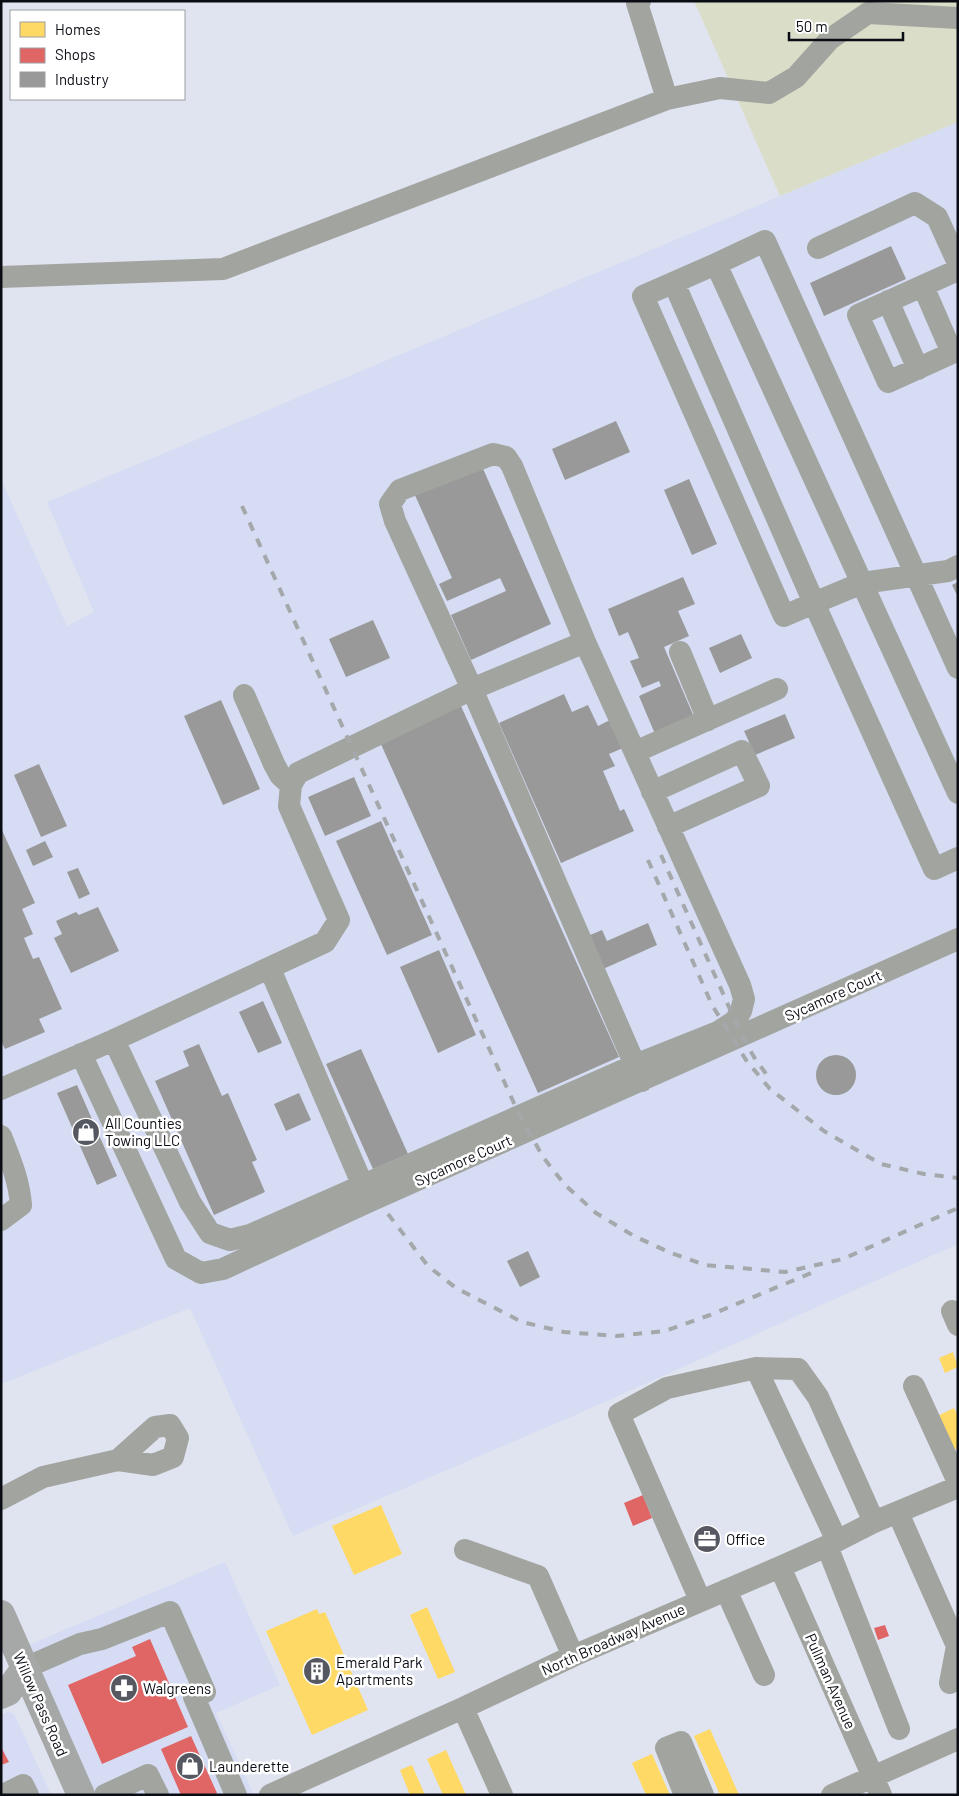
<svg xmlns="http://www.w3.org/2000/svg" width="959" height="1796" font-family="Barlow,sans-serif">
	<style>
		.built { fill: #d5dcf3 }
		.green { fill: #dadec8 }
		.homes { fill: #ffd966 }
		.shops { fill: #e06666 }
		.industry { fill: #999 }
		.lines { fill: none; stroke-linecap: round; stroke-linejoin: round }
		.minor { stroke: #a2a49f; stroke-width: 22 }
		.major { stroke: #a6a8a7; stroke-width: 28 }
		.rail { stroke: #a4a8aa; stroke-width: 4; stroke-dasharray: 9 9; stroke-linecap: butt }
		.labels { text-anchor: middle; dominant-baseline: central; stroke-width: 5; stroke-linejoin: round; paint-order: stroke }
		.street-label { font-size: 15px; fill: #0a0c14; stroke: #fff }
		.poi-label { font-size: 15px; fill: #0a0c14; stroke: #fff; text-anchor: start }
	</style>
	<rect width="100%" height="100%" fill="#e0e4f1"/>
	<path class="built" d="M958,122V1244L573,1416L293,1536L190,1308L1,1384V479L67,626L94,612L47,502Z
		M225,1562L280,1685L216,1713L254,1795H81L17,1650Z
		M8,1712L13,1713L15,1716L51,1795H1V1715Z"/>
	<path class="green" d="M694,1H958V122L780,196Z"/>
	<path class="homes" d="M953,1352L958,1367L945,1373L939,1358Z
		M954,1408L958,1416V1448L948,1452L933,1418Z
		M381,1505L402,1554L354,1575L332,1526Z
		M427,1607L455,1672L438,1679L410,1615Z
		M317,1609L319,1614L325,1612L368,1710L312,1735L266,1631Z
		M710,1729L739,1795H720L694,1736Z
		M446,1750L466,1795H443L427,1759Z
		M652,1754L670,1795H646L632,1763Z
		M412,1765L425,1795H410L400,1770Z"/>
	<path class="shops" d="M643,1495L652,1518L633,1526L624,1503Z
		M885,1625L889,1636L878,1640L874,1628Z
		M150,1639L188,1727L102,1764L68,1685L136,1656L132,1647Z
		M191,1736L217,1793L214,1795H181L161,1749Z
		M1,1747L9,1762L1,1765Z"/>
	<path class="industry" d="M891,246L906,279L824,316L810,283Z
		M616,421L630,452L565,480L552,449Z
		M481,464L551,624L471,660L451,615L506,591L500,578L447,601L439,584L452,578L414,493Z
		M689,479L717,544L692,555L664,490Z
		M683,577L695,604L678,611L689,636L664,647L694,717L655,734L639,696L661,686L659,681L642,688L630,661L639,658L628,632L619,636L608,609Z
		M958,582V597L952,585Z
		M373,620L390,658L346,677L329,639Z
		M741,634L752,658L720,673L709,648Z
		M564,694L572,712L588,705L598,726L610,720L623,748L609,754L615,766L603,771L620,811L624,809L634,831L561,863L499,723Z
		M221,700L260,789L223,805L184,716Z
		M461,706L619,1057L538,1093L380,742Z
		M785,714L795,738L755,755L744,731Z
		M39,764L67,826L41,837L14,775Z
		M354,777L371,816L325,836L308,797Z
		M381,821L432,935L387,955L336,841Z
		M1,828L35,903L22,909L33,934L24,938L33,959L39,957L62,1009L39,1019L45,1032L5,1049L1,1041Z
		M45,841L53,857L33,866L26,850Z
		M78,868L90,894L79,899L67,872Z
		M98,907L119,951L71,973L54,938L62,934L56,921L76,912L79,915Z
		M648,923L657,945L603,969L588,936L602,930L607,941Z
		M439,950L476,1035L438,1053L400,967Z
		M263,1001L282,1043L258,1053L239,1012Z
		M199,1044L222,1096L228,1093L257,1160L252,1162L265,1192L214,1215L155,1081L189,1066L183,1051Z
		M361,1049L408,1154L373,1169L326,1064Z
		M816 1075a20 20 0 1 1 40 0a20 20 0 1 1-40 0Z
		M77,1085L117,1176L97,1185L57,1093Z
		M299,1093L311,1120L286,1131L274,1104Z
		M528,1251L540,1277L520,1287L507,1261Z"/>
	<g class="lines">
		<path class="minor" d="M667,99L720,88L769,93L796,77L830,39L868,13L958,18
			M818,248L915,203L937,217L958,263
			M1,277L223,269L667,99L637,3L640,1
			M674,283L814,603L784,616L643,296L716,264
			M923,286L952,353L888,382L858,315L958,270
			M888,301L918,369
			M958,566L948,571L862,583L814,603L934,869L958,858
			M680,652L708,720
			M958,668L765,241L716,264L958,793
			M244,695L274,764L280,775L291,785
			M635,752L777,689
			M652,792L742,751L759,786L668,827
			M270,969L369,1200
			M114,1040L190,1202L210,1233L230,1240L250,1235L635,1065L718,1032L735,1021L741,1011L744,999L740,985L585,642L512,466L506,457L493,454L400,490L390,504L395,521L472,689L635,1065L642,1081
			M81,1054L176,1259L201,1273L223,1269L370,1201L958,939
			M1,1089L114,1040L325,942L339,920L289,806L291,785L298,773L472,689L585,642
			M1,1136C10,1159 19,1180 21,1205L1,1220
			M952,1311L958,1325
			M756,1368L837,1541
			M914,1386L958,1482
			M1,1499L43,1477L118,1460L153,1465L173,1457L178,1438L170,1425L155,1427L118,1460
			M898,1513L957,1646L950,1683
			M827,1546L899,1729
			M465,1550L538,1576L573,1656
			M780,1567L881,1795
			M726,1590L764,1675
			M700,1600L619,1414L667,1388L756,1368L798,1369L818,1397L874,1522
			M25,1668L80,1644L102,1639L170,1612L205,1692L194,1697L236,1795
			M463,1708L502,1795
			M3,1795L23,1785L28,1795
			M105,1795L148,1775L158,1795
			M270,1795L463,1708L573,1656L780,1567L827,1546L874,1522L958,1487
			M685,1795L666,1748L681,1742L703,1795
			M832,1795L958,1739"/>
		<path class="major" d="M1,1614L81,1795
			M1,1695L8,1692L25,1668"/>
		<path class="rail" d="M242,506L518,1112L543,1157L565,1185L596,1213L634,1236L671,1253L705,1265L785,1272L843,1259L958,1208
			M661,855L742,1036L754,1057L769,1078
			M648,860L712,1005L746,1060L770,1089L824,1131L881,1164L924,1174L958,1178
			M388,1214L428,1266L456,1288L522,1322L564,1332L616,1336L665,1331L710,1315L816,1271"/>
	</g>
	<defs>
		<g id="shop-disc" transform="scale(1.4375)"><circle r="9.5" fill="#555861" stroke="#fff"/><path d="M-5-2.5h2.3a2.7 3.5 0 0 1 5.4 0H5L5.5 6h-11ZM-1.5-2.5h3a1.5 2.3 0 0 0-3 0Z" fill="#fff"/></g>
		<g id="office-disc" transform="scale(1.4375)"><circle r="9.5" fill="#555861" stroke="#fff"/><path d="M-6-3h4V-5.5h4V-3h4V5H-6ZM-1-4.5V-3h2v-1.5ZM-6 0V1H6V0Z" fill="#fff"/></g>
		<g id="building-disc" transform="scale(1.4375)"><circle r="9.5" fill="#555861" stroke="#fff"/><path d="M-4-6H4V6H1V3H-1V6H-4ZM-2.5-4.3h1.7v1.8h-1.7ZM.8-4.3h1.7v1.8H.8ZM-2.5-1h1.7V.8h-1.7ZM.8-1h1.7V.8H.8Z" fill="#fff"/></g>
		<g id="pharmacy-disc" transform="scale(1.4375)"><circle r="9.5" fill="#555861" stroke="#fff"/><path d="M-2-6h4v4h4v4h-4v4h-4v-4h-4v-4h4Z" fill="#fff"/></g>
	</defs>
	<g fill-rule="evenodd">
		<use href="#shop-disc" x="86" y="1132"/>
		<use href="#office-disc" x="707" y="1539"/>
		<use href="#building-disc" x="317" y="1671"/>
		<use href="#pharmacy-disc" x="124" y="1688"/>
		<use href="#shop-disc" x="190" y="1766"/>
	</g>
	<g class="labels">
		<g class="street-label">
			<text transform="translate(833 995) rotate(-24)">Sycamore Court</text>
			<text transform="translate(463 1160) rotate(-24)">Sycamore Court</text>
			<text transform="translate(613 1639) rotate(-24)">North Broadway Avenue</text>
			<text transform="translate(831 1681) rotate(66)">Pullman Avenue</text>
			<text transform="translate(41 1704) rotate(66)">Willow Pass Road</text>
		</g>
		<g class="poi-label">
			<text x="105" y="1123">All Counties<tspan x="105" dy="17">Towing LLC</tspan></text>
			<text x="726" y="1539">Office</text>
			<text x="336" y="1662">Emerald Park<tspan x="336" dy="17">Apartments</tspan></text>
			<text x="143" y="1688">Walgreens</text>
			<text x="209" y="1766">Launderette</text>
		</g>
	</g>
	<rect width="959" height="1796" fill="none" stroke="#0a0c14" stroke-width="5"/>
	<rect x="10" y="10" width="175" height="90" fill="#ffffff" stroke="#9d9ea1"/>
	<rect x="20" y="22" width="25" height="15" fill="#ffd966" stroke="#9d9ea1"/>
	<text x="55" y="35" font-size="15" fill="#0a0c14">Homes</text>
	<rect x="20" y="48" width="25" height="15" fill="#e06666" stroke="#9d9ea1"/>
	<text x="55" y="60" font-size="15" fill="#0a0c14">Shops</text>
	<rect x="20" y="72" width="25" height="15" fill="#999999" stroke="#9d9ea1"/>
	<text x="55" y="85" font-size="15" fill="#0a0c14">Industry</text>
	<path d="M789 32v8h114v-8" fill="none" stroke="#0a0c14" stroke-width="2.5"/>
	<text x="796" y="32" font-size="15" fill="#0a0c14" stroke="#ffffff" stroke-width="4" paint-order="stroke">50 m</text>
</svg>
